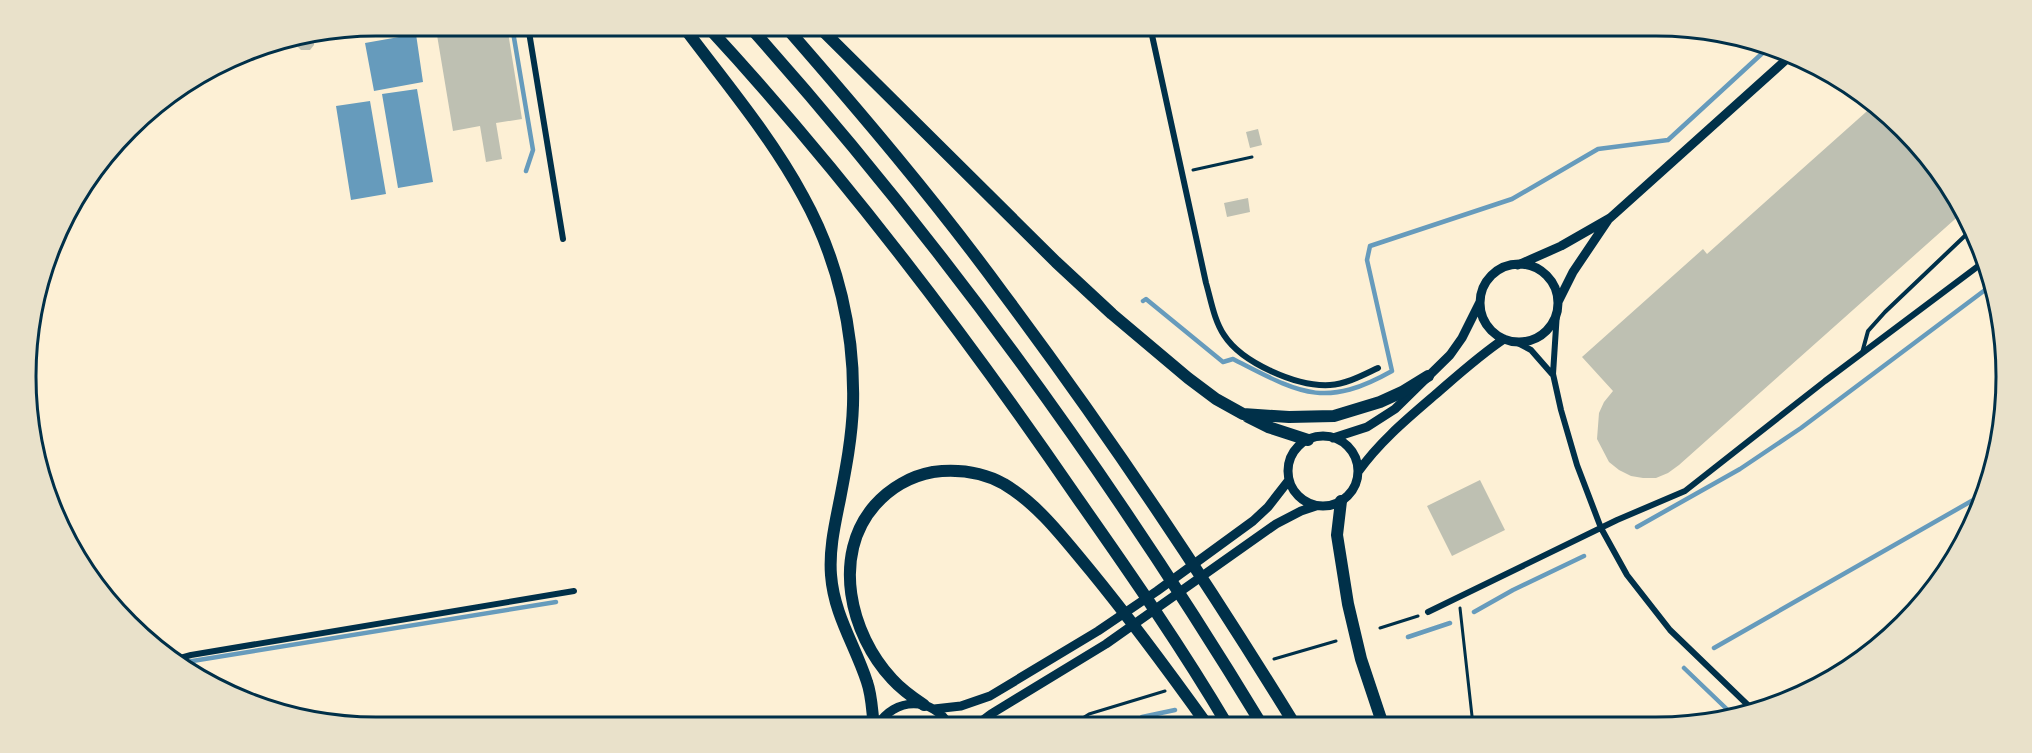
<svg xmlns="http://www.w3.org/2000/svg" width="2032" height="753" font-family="Lato,sans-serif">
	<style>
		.water { fill: #669bbc }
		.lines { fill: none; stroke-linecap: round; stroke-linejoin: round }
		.stream { stroke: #669bbc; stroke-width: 4.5 }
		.building { fill: #bec0b2 }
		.path { stroke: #003049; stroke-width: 3 }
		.service { stroke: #003049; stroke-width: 4 }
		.minor { stroke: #003049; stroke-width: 6 }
		.secondary { stroke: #003049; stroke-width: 9 }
		.motorway { stroke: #003049; stroke-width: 12 }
		.rim { fill: none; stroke: #003049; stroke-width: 3 }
	</style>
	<rect width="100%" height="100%" fill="#fdf0d5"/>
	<path class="water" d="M416,34L423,82L374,91L365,43Z
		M417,89L433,182L398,188L382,94Z
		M370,101L386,194L351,200L336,106Z"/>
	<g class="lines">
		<path class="stream" d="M512,26L533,150L526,171
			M1143,301L1146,299L1223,362L1233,359C1298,392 1323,410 1392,371L1367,260L1370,246L1512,199L1598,149L1668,140L1768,48
			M1637,527L1740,469L1801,428L1989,287
			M1474,612L1513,590L1584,556
			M1408,637L1450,623
			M1714,648L1982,495
			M180,663L556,602
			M1684,668L1733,715
			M1142,717L1175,710"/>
	</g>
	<path class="building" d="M439,26H507L522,119L496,123L502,159L486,162L480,126L453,131L436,29L440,28Z
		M314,36V45L310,50H301L297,46L295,39Z
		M1875,104L1960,201L1963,212L1679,465L1668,473L1656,478H1643L1631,476L1619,470L1609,462L1597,439L1599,413L1604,402L1613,391L1582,357L1703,249L1707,254Z
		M1258,129L1262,145L1250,148L1246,132Z
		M1248,198L1250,212L1227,217L1224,203Z
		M1480,480L1505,530L1452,556L1427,506Z"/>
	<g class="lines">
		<path class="path" d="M1193,170L1252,157
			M1460,608L1473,725
			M1380,628L1418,616
			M1274,659L1336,641
			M1073,726V724L1089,714L1165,691"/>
		<path class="service" d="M1862,353L1868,331L1885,312L1970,231"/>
		<path class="minor" d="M528,26L563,239
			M1150,26L1206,283C1211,300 1214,320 1224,335C1242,363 1297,387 1330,385C1347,384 1363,375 1378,368
			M1557,312L1553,374L1561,410L1577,465L1601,528L1627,575L1670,630L1752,709
			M1516,342L1531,350L1552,374
			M1428,612L1617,520L1685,491L1825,381L1981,264
			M173,660L191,655L574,591"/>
		<path class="secondary" d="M1480 303a39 39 0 1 1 78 0a39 39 0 1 1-78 0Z
			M1518,265L1561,246L1610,218L1788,58
			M1558,302L1573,272L1608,220
			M1288 471a35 35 0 1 1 70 0a35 35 0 1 1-70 0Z
			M1333,438L1367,427L1395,409L1450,355L1462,338L1480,302
			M1358,472C1379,442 1408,418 1436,394C1458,375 1480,355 1504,339
			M934,709L961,706L990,696L1098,631L1157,591L1253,521L1268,507L1289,480
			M877,726C894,697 933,696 950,726
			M975,726L991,714L1106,644L1276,524L1301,511L1316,506"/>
		<path class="motorway" d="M683,26C724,81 770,135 803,196C838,259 855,332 853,405C852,437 846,468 840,499C835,524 829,549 831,575C834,615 855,645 867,682C872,696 872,712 874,726
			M707,26C843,173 965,334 1078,499C1130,573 1182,648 1228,726
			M749,26C942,242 1112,478 1262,725
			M785,26C860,112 935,200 1003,293C1107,432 1204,577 1295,725
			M818,26L1056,262L1112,314L1188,378L1216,399L1243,414L1289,417L1334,416L1380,402L1402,392L1428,376
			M1248,417L1268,427L1308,440
			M1341,501L1337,535L1348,604L1361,659L1383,725
			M924,705C912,697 901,689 892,679C850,634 831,555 875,505C890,488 911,476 933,472C957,469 982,472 1004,484C1039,505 1064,539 1090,570C1131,620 1170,673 1208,726"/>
	</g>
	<path d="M0 0H2032V753H0ZM376 36H1656A340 340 0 0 1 1996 376V377A340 340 0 0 1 1656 717H376A340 340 0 0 1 36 377V376A340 340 0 0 1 376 36Z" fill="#e9e1ca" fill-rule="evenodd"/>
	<path class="rim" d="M376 36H1656A340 340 0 0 1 1996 376V377A340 340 0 0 1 1656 717H376A340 340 0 0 1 36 377V376A340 340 0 0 1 376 36Z"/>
</svg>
